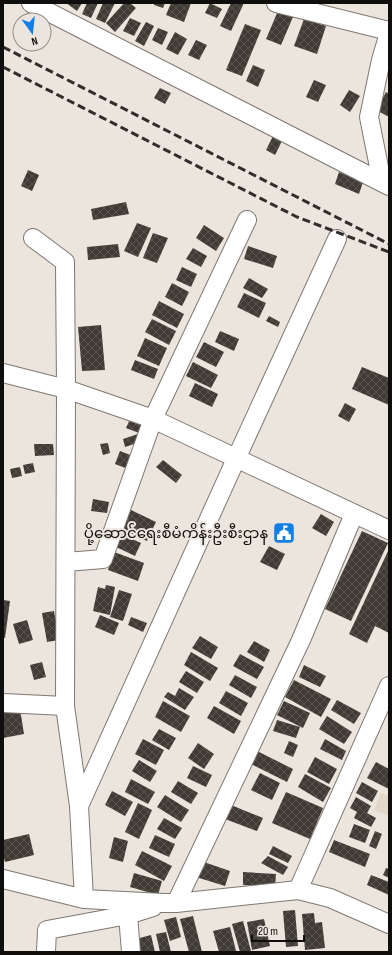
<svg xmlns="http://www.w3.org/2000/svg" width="392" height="955" font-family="'Sofia Sans Condensed','Noto Sans Myanmar',sans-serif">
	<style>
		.built { fill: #e3d7c9 }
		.building { fill: url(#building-cross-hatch) }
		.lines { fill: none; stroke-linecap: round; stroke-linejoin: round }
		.street-casing { stroke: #7e7871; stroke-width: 20 }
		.street { stroke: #fff; stroke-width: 18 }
		.rail { stroke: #302d2b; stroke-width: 3; stroke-dasharray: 8 4; stroke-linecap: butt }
		.labels { text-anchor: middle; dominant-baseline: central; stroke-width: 4; stroke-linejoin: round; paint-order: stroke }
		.poi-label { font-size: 15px; fill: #100e0c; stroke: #ece5dd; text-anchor: end }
	</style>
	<defs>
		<pattern id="building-cross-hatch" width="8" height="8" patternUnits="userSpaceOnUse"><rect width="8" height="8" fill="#403b34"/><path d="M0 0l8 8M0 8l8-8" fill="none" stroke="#58544e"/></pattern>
	</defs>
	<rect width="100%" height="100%" fill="#ece5dd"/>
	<path class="built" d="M381,793L389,796V816L374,810Z"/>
	<path class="building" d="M66,3H82L77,11Z
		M87,3H98L91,18L82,14Z
		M103,3H115L105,23L96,19Z
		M124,3H130L136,8L115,32L106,23Z
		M154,3H165L163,8L154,5Z
		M171,3H191L184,22L166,15Z
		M210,3L222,9L217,18L205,13Z
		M231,3H244L231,31L220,26Z
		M278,11L293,17L281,45L266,39Z
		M130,18L141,23L134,36L123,31Z
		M304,19L326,26L317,54L294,46Z
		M146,22L154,26L144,46L135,41Z
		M245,24L261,30L242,76L226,70Z
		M158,28L168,32L162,45L152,40Z
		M175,32L187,39L178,55L166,49Z
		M196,40L207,45L199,60L188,55Z
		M253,65L265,70L258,87L246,81Z
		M314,80L326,85L318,102L306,97Z
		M160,88L171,93L165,104L154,98Z
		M349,90L360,96L350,112L340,105Z
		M386,92L389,94V117L376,110Z
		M273,136L282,141L275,155L266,150Z
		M28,170L39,175L32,191L21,186Z
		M339,172L363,182L359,194L335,184Z
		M126,202L129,214L93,220L91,209Z
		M137,223L151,228L138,257L124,251Z
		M204,225L224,238L216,251L196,238Z
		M153,233L168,238L157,263L143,258Z
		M118,244L120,257L88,260L87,247Z
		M248,246L277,256L273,268L244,259Z
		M193,248L207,256L201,267L186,259Z
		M182,267L197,274L191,287L176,280Z
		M249,278L268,289L262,298L243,288Z
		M172,283L189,292L182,306L165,297Z
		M244,293L266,303L259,318L237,307Z
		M159,301L184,314L177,328L152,315Z
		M269,316L280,322L278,327L266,321Z
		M152,319L176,331L169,345L145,332Z
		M101,325L105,370L82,371L78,327Z
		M220,331L239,339L234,351L215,342Z
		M145,338L167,348L159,366L137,356Z
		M204,342L224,352L216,367L196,357Z
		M135,360L158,369L154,379L131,370Z
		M193,362L218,375L211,388L186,376Z
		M362,367L389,378V405L352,389Z
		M195,383L218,394L212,407L189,396Z
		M345,403L356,409L349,422L338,416Z
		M131,417L144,423L139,433L126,428Z
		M138,434L140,442L125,447L123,439Z
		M108,443L110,453L103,455L100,444Z
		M34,444H53L54,455L35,456Z
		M120,451L133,456L128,469L115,464Z
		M163,460L182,475L176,483L156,467Z
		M33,463L35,472L25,474L23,465Z
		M20,467L22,476L12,478L10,469Z
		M93,499L109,502L107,513L91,511Z
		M131,510L156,522L147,541L122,529Z
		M321,514L334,522L326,536L312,528Z
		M362,531L388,543L351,621L325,609Z
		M118,533L141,543L135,556L112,545Z
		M269,546L285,554L277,570L260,562Z
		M389,549V633L375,626L367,643L349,634Z
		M114,552L144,563L138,581L108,570Z
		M106,585L115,587L110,615L93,611L98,587L105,589Z
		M119,590L132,594L123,621L110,617Z
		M3,600L10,601L5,638H3Z
		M54,611L59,640L47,642L42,613Z
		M100,615L119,623L114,635L95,627Z
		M131,617L147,623L143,632L128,625Z
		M27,620L33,640L19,644L13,624Z
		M200,636L218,647L211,659L192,648Z
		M254,641L270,650L264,662L247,652Z
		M191,652L218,668L210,681L184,665Z
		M240,654L264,667L257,679L233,666Z
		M42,662L46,677L34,680L30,665Z
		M304,665L326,676L320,687L299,677Z
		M186,671L204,682L197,693L179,682Z
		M235,675L257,687L251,698L229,685Z
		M294,680L331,699L321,717L285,697Z
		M179,688L194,697L185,710L164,697L168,692L175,696Z
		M226,691L248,703L241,716L219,703Z
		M337,700L361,713L354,724L331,710Z
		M163,701L190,716L181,732L155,717Z
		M284,701L310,713L303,728L277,715Z
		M214,706L241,721L234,734L207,718Z
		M20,709L24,734L3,738V712Z
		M327,716L352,732L344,744L319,729Z
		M277,720L300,727L296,738L273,731Z
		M159,729L176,738L169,750L152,740Z
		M143,739L164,750L156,765L135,754Z
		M325,739L346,751L342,760L320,749Z
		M289,741L298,745L293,757L284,753Z
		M198,743L214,754L204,769L188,758Z
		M257,751L293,769L287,782L251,764Z
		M315,757L337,769L329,784L307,772Z
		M139,760L157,771L150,782L132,771Z
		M376,762L389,769V789L367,778Z
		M193,766L212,775L206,787L187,778Z
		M260,773L280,783L272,800L251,790Z
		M305,774L331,788L323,802L298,787Z
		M131,779L155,792L148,804L125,792Z
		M178,781L198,793L191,804L171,792Z
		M362,782L378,791L372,802L356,793Z
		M112,791L133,802L125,816L105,805Z
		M286,792L323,808L310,839L272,823Z
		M165,795L189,810L181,822L157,807Z
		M356,797L371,806L367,813L376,818L371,827L354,818L357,812L350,808Z
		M138,803L152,810L139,839L125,832Z
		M231,805L263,818L257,831L225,819Z
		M164,818L182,828L175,839L157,829Z
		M354,824L370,830L365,843L349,837Z
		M375,831L382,834L376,849L369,846Z
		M29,834L34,855L5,862L3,855V840Z
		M155,835L175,844L169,857L149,848Z
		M114,837L128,841L123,862L109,858Z
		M334,840L370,854L365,867L329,852Z
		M273,846L292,856L288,863L269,854Z
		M142,851L172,866L164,881L135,865Z
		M268,856L288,867L283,875L261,863Z
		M201,861L230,871L225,886L196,877Z
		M386,868L389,869V878L383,875Z
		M243,872L276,874L275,887L243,885Z
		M134,873L162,881L158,895L130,887Z
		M371,875L389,882V895L367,885Z
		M295,910L298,946L286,947L283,911Z
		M314,913L315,923L322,922L325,948L305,950L302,914Z
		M193,916L202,952H189L180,919Z
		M176,917L181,937L170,941L164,920Z
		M264,919L270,946L252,950L247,922Z
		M243,921L251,951L249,952H240L232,924Z
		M230,927L236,951L219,952L213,931Z
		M166,932L171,952H160L156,934Z
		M151,935L155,952H135L132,940Z"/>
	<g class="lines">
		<g class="street-casing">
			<path id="street" d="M31,3L389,186
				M276,3L389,31
				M382,182L369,117L381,60L389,33
				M33,238L65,262L66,389L65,706L79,806L84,899
				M3,373L66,389L153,419L389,530
				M66,562L103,559L153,419L247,220
				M3,703L65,706
				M79,806L236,459L337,239
				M3,879L84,899L164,903H176L298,890L330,898L389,924
				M298,890L389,686
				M176,903L301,640L354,514
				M128,915L131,952
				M46,952L47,930L128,915L153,907"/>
		</g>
		<use href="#street" class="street"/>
		<path class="rail" d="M3,47L389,244
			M3,67L297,217L389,252"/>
	</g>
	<defs>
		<g id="civic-square" transform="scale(1.15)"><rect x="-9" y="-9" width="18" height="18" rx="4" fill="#127fe6" stroke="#ece5dd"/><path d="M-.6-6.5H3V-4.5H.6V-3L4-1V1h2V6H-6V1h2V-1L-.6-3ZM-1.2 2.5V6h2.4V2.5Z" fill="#fff"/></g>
	</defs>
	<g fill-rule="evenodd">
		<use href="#civic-square" x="284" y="533"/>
	</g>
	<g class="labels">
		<g class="poi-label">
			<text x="268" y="533">ပို့ဆောင်ရေးစီမံကိန်းဦးစီးဌာန</text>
		</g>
	</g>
	<rect width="392" height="955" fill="none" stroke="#100e0c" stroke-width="8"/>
	<g transform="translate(32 32) rotate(165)"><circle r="19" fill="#ece5dd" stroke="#948f89"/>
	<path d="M0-3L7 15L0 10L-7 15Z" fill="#127fe6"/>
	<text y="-6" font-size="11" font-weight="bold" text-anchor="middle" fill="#100e0c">N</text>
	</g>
	<path d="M252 935v6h52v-6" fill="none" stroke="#100e0c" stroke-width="2"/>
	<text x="258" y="935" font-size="12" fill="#100e0c" stroke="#ece5dd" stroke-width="3" paint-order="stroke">20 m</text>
</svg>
